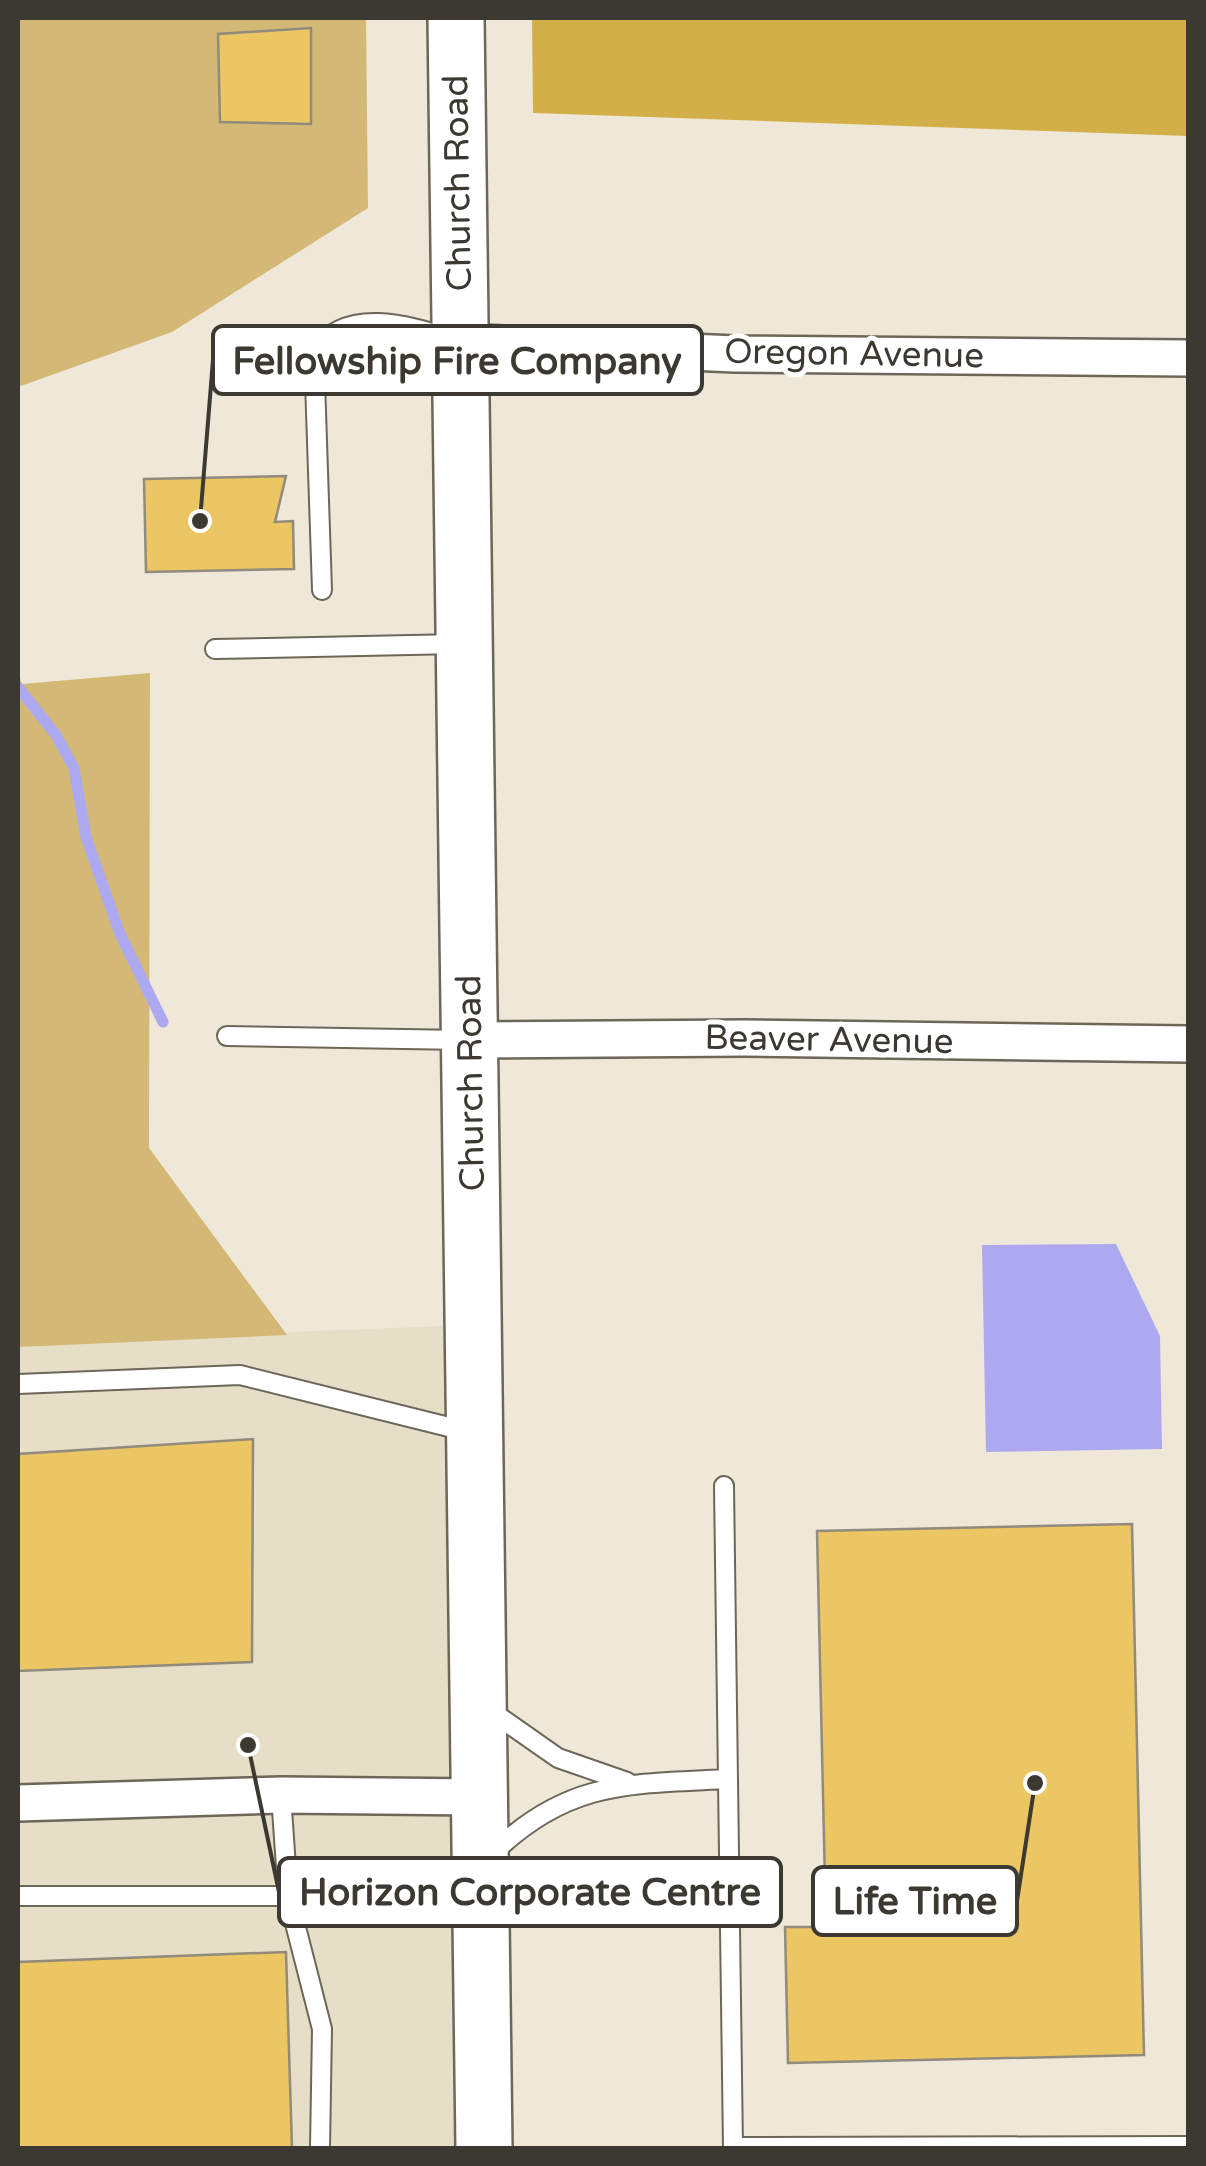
<svg xmlns="http://www.w3.org/2000/svg" width="1206" height="2166" font-family="'Varela Round',sans-serif">
	<style>
		.built { fill: #e6dec7 }
		.green { fill: #d3b975 }
		.forest { fill: #d3af49 }
		.water { fill: #ada9f0 }
		.lines { fill: none; stroke-linecap: round; stroke-linejoin: round }
		.stream { stroke: #ada9f0; stroke-width: 11 }
		.building { fill: #ebc662; stroke: #918b7d; stroke-width: 2.5 }
		.lane-casing { stroke: #6c6759; stroke-width: 22 }
		.street-casing { stroke: #6c6759; stroke-width: 40 }
		.primary-casing { stroke: #6c6759; stroke-width: 60 }
		.lane { stroke: #fff; stroke-width: 18 }
		.street { stroke: #fff; stroke-width: 35 }
		.primary { stroke: #fff; stroke-width: 55 }
		.labels { text-anchor: middle; dominant-baseline: central; stroke-width: 10; stroke-linejoin: round; paint-order: stroke }
		.street-label { font-size: 35px; fill: #3b3932; stroke: #fff }
		.leader { fill: none; stroke: #3b3932; stroke-width: 4 }
		.callout-dot { fill: #3b3932; stroke: #fff; stroke-width: 4 }
		.callout { fill: #fff; stroke: #3b3932; stroke-width: 4 }
		.callout-label { font-size: 38px; text-anchor: middle; font-weight: bold; fill: #3b3932 }
	</style>
	<rect width="100%" height="100%" fill="#efe8d9"/>
	<path class="built" d="M473,1325L484,2148H18V1342Z"/>
	<path class="green" d="M18,18H366L368,208L172,332L18,387Z
		M18,672L22,684L150,673L149,1148L287,1335L18,1347Z"/>
	<path class="forest" d="M532,18H1188V136L533,113Z"/>
	<path class="water" d="M1116,1244L1160,1336L1162,1449L986,1452L982,1245Z"/>
	<g class="lines">
		<path class="stream" d="M18,687L56,735L74,768L86,837L120,934L163,1022"/>
	</g>
	<path class="building" d="M311,28V124L220,122L218,34Z
		M286,476L275,522L293,521L294,569L146,572L144,479Z
		M253,1439L252,1662L18,1671V1454Z
		M1132,1524L1144,2055L788,2063L785,1927H826L817,1531Z
		M286,1952L292,2148H18V1962Z"/>
	<g class="lines">
		<g class="lane-casing">
			<path id="lane" d="M322,590L314,352C347,305 410,326 455,340
				M215,649L459,644
				M227,1036L464,1040
				M18,1384L240,1375L469,1432
				M724,1486L733,2148
				M488,1709L558,1758L627,1782
				M281,1795L288,1896L322,2029L320,2148
				M493,1853C568,1780 630,1784 728,1779
				M18,1896H288
				M733,2147L1188,2146"/>
		</g>
		<g class="street-casing">
			<path id="street" d="M460,342L735,354L1188,358
				M470,1040L745,1038L1188,1044
				M18,1803L281,1795L479,1797"/>
		</g>
		<g class="primary-casing">
			<path id="primary" d="M456,18L484,2148"/>
		</g>
		<use href="#lane" class="lane"/>
		<use href="#street" class="street"/>
		<use href="#primary" class="primary"/>
	</g>
	<g class="labels">
		<g class="street-label">
			<text transform="translate(458 183) rotate(-91)">Church Road</text>
			<text transform="translate(854 354) rotate(1)">Oregon Avenue</text>
			<text transform="translate(829 1040) rotate(1)">Beaver Avenue</text>
			<text transform="translate(471 1083) rotate(-91)">Church Road</text>
		</g>
	</g>
	<path class="leader" d="M200 521L213 360M248 1745L279 1892M1035 1783L1017 1901"/>
	<g class="callout-dot">
		<circle cx="200" cy="521" r="10"/>
		<circle cx="248" cy="1745" r="10"/>
		<circle cx="1035" cy="1783" r="10"/>
	</g>
	<g class="callout">
		<rect x="213" y="326" width="489" height="68" rx="10"/>
		<rect x="279" y="1858" width="502" height="68" rx="10"/>
		<rect x="813" y="1867" width="204" height="68" rx="10"/>
	</g>
	<g class="callout-label">
		<text x="457" y="374">Fellowship Fire Company</text>
		<text x="530" y="1905">Horizon Corporate Centre</text>
		<text x="915" y="1914">Life Time</text>
	</g>
	<rect width="1206" height="2166" fill="none" stroke="#3b3932" stroke-width="40"/>
</svg>
